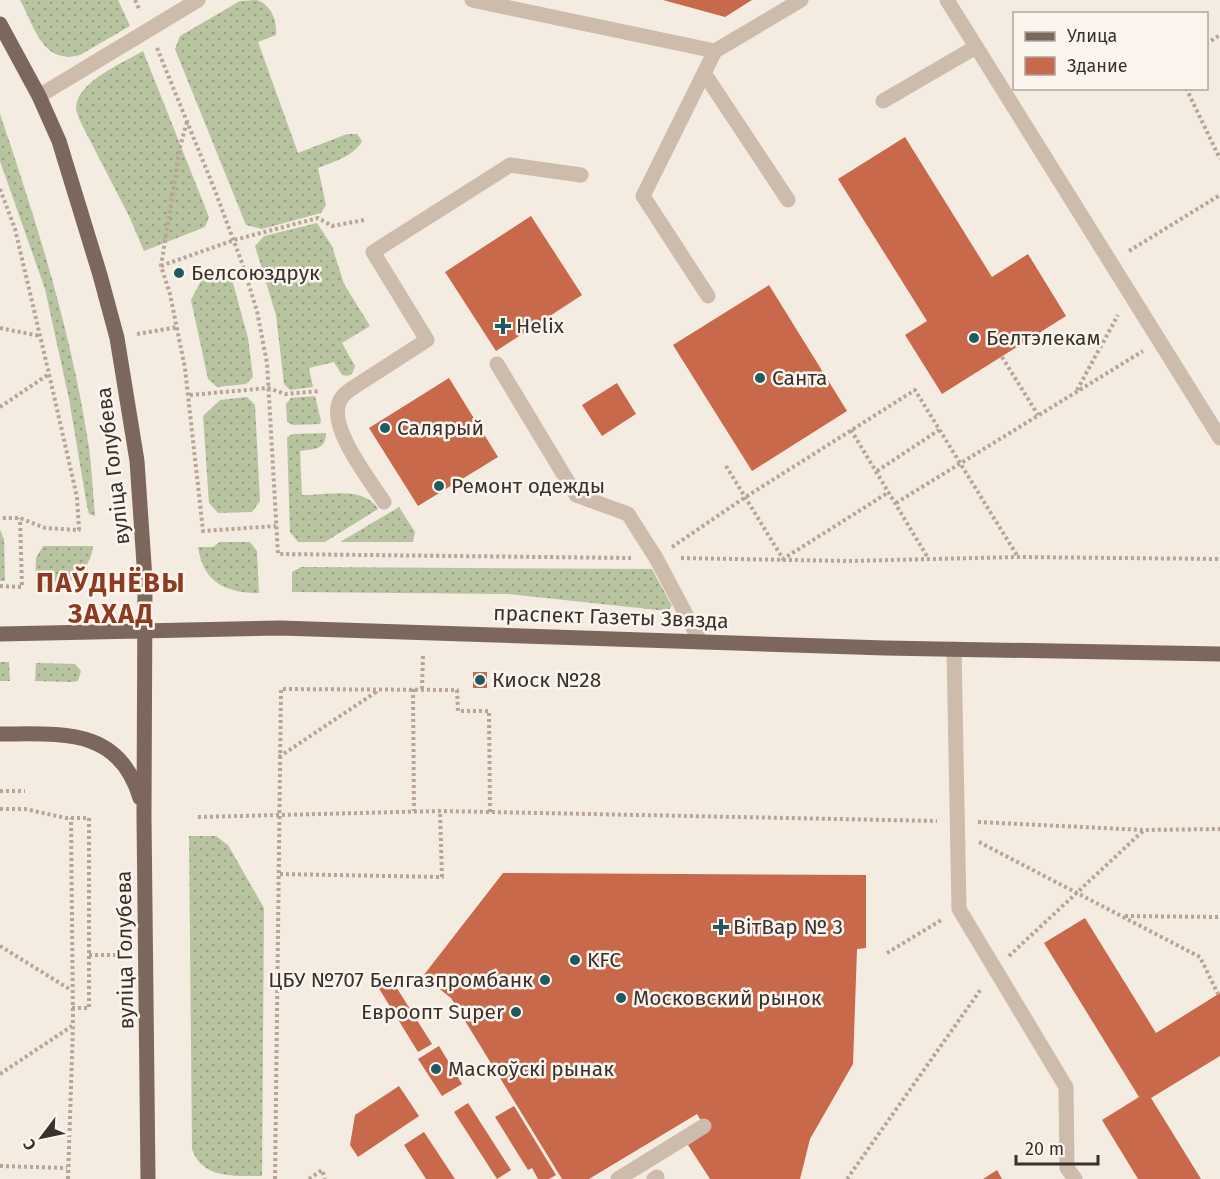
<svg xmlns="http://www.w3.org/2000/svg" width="1220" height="1179" font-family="'Fira Sans',sans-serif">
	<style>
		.grass { fill: url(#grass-dots) }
		.building { fill: #c8694b }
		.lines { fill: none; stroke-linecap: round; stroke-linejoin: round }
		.path { stroke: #b9a596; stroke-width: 4; stroke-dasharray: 3 3; stroke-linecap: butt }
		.minor { stroke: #cdbbac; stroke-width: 15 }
		.major { stroke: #7d675c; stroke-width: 15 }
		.poi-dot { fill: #1f5a5e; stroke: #fbf5ee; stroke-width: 2 }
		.labels { text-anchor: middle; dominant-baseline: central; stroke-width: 5; stroke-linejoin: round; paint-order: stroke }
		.poi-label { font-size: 21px; fill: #3b302b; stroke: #fbf5ee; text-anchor: start }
		.street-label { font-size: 21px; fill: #3b302b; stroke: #fbf5ee }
		.district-label { font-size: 27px; font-weight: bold; letter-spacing: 1.5px; fill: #8c3b22; stroke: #fbf5ee }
	</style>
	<defs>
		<pattern id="grass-dots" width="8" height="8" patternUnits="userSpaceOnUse" patternTransform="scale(1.5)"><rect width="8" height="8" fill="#b8c4a0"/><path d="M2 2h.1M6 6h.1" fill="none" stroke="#97a083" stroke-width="1.8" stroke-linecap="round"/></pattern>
	</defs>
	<rect width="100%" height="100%" fill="#f4ebe1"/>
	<path class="grass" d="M20,0H118L130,26L80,55C42,65 35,27 20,0Z
		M257,0C272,6 277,20 276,35L258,42L298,153L347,134H357L362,141C356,155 331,163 318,168L326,205L321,213L262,229L246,225L175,49L180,36L240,1Z
		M143,51L209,217L205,227L144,251L129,216L82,125C80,120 76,113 76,107C78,81 123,63 143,51Z
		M0,114C37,223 72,334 89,448C92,471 93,494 95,516L89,514L87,506L69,399L45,289L0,161Z
		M317,223L332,246L344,284L370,326L342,343L355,366L352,374L347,376L342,375L334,362L309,368L313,387L290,390L284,384L276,315L255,246L264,236Z
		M220,267L230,272L248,338L253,377L246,384L217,387L208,379L191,300L206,271Z
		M315,396L321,421L320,424L293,425L287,422L286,404L291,398Z
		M247,397L255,405L260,501L252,512L218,513L209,503L203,416L220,400Z
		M326,433C326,450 314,449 300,451L302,495C326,496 363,485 378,509L325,542H298L290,532L287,437L293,434Z
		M399,507L415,532L413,542H340Z
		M0,530L4,539L5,581H0Z
		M220,542H250L257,551L259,593C225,593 203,582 198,547H213Z
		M43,546H93C91,573 61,593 35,591L36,558Z
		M301,567L652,569L672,606L667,611L507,594L292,592V572Z
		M0,662H9L10,681H0Z
		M36,663L75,664L81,671L78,681L73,682L35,681Z
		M189,836H216L228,845L264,908L262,1176C234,1176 202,1179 192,1149Z"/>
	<path class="building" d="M663,0H752L725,17Z
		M905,137L992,277L1028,254L1066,316L942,394L905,335L927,321L838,179Z
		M531,216L582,295L496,351L445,272Z
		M769,285L847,411L752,471L673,345Z
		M449,378L498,457L418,506L369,428Z
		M617,383L636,414L602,436L582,405Z
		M473,672H487V688H473Z
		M503,873L866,875V948L857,949L853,1064L810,1139L800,1179H710L688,1145L708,1132L697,1114L589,1179H562L451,998L423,976Z
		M1085,918L1156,1033L1220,993V1056L1151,1098L1201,1179H1138L1102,1120L1139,1097L1044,943Z
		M388,974L432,1044L418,1052L375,982Z
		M439,1046L462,1084L442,1096L418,1059Z
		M399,1086L419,1116L358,1157L350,1145L355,1115Z
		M468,1103L511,1170L497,1179L454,1112Z
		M514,1106L556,1175L549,1179H538L532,1168L528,1170L495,1117Z
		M424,1132L455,1179H426L404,1145Z
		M997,1170L1002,1179H983Z"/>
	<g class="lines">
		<path class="path" d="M135,0L140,11
			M1206,44L1220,35
			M157,48L214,188L242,263L257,311L267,363L278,554L631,558
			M1186,88L1220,159
			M187,122L180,147L161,266L170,294L185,368L203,531L276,526
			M0,189L15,229L49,374L77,497L79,530L45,528L20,518H0
			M1129,251L1220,195
			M161,266L234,240L318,218L332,226L364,220
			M0,328L40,336
			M137,334L178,327
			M1002,357L1038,415
			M1077,390L1118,315
			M190,395L268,388L285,394L320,391
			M0,407L49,374
			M851,430L928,558
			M726,466L783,559L889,492
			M877,471L939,430
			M896,503L1143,351
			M672,547L744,498L915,390L1018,557
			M681,558L848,561L1018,557L1220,559
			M0,586L22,587L20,518
			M413,689L414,811
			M422,689L423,654
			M279,757L376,692L375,689
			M0,791H25
			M0,809H25L66,818H89V1008H72
			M198,817L440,811L937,821
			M978,822L1144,830L1220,829
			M979,842L1200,957L1218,994
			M280,874L442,877L440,811
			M1125,916L1220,917
			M0,946L71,990
			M887,953L943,919
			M89,955H125
			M1009,956L1144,830
			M0,1074L72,1026
			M0,1166L67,1168
			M68,1179L73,1025L71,818
			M275,1179L281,689L457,690L458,711H489L490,812
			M309,1179L322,1170L325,1179
			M847,1179L981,989"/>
		<path class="minor" d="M472,0L715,51L801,0
			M947,0L1220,438
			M704,73L788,200
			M39,96L198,0
			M883,101L976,47
			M708,296L643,196L715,51
			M497,364L576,495L628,514L656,558L700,641
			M384,502C370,480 329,429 339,403C341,396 346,393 351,389L427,340L373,252L510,165L581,175
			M954,649L959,909L1066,1087L1067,1168L1075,1179
			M618,1179L704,1126
			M654,1179L657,1177"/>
		<path class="major" d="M0,24L39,96L59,141L100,275L117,338L137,461L145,579L144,817L148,1179
			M0,634L280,628L885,648L1220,654
			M0,734C62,734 119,727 140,798"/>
	</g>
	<g class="poi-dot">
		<circle cx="179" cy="273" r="6"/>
		<path d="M500 317h6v6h6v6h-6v6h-6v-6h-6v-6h6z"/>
		<circle cx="974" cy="338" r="6"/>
		<circle cx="760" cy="378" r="6"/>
		<circle cx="385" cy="428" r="6"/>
		<circle cx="439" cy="486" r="6"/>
		<circle cx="480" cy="680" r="6"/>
		<path d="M718 918h6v6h6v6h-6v6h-6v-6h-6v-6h6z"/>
		<circle cx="575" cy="960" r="6"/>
		<circle cx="545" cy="980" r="6"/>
		<circle cx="621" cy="998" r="6"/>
		<circle cx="516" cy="1012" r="6"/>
		<circle cx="436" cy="1069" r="6"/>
	</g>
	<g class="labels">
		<g class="poi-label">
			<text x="191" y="273">Белсоюздрук</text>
			<text x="516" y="326">Helix</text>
			<text x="986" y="338">Белтэлекам</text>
			<text x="772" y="378">Санта</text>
			<text x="397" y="428">Салярый</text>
			<text x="451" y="486">Ремонт одежды</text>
			<text x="492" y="680">Киоск №28</text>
			<text x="733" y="927">ВітВар № 3</text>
			<text x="587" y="960">KFC</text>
			<text x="533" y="980" text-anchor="end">ЦБУ №707 Белгазпромбанк</text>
			<text x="633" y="998">Московский рынок</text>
			<text x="504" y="1012" text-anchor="end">Евроопт Super</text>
			<text x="448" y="1069">Маскоўскі рынак</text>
		</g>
		<g class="street-label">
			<text transform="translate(113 466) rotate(-97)">вуліца Голубева</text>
			<text transform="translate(611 617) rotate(2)">праспект Газеты Звязда</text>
			<text transform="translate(125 950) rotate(-91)">вуліца Голубева</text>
		</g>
		<g class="district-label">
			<text x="111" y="583">ПАЎДНЁВЫ<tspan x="111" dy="31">ЗАХАД</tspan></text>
		</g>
	</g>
	<rect x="1013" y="12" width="195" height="78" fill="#fbf5ee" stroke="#aea6a0" stroke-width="1.5"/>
	<rect x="1025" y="32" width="30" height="9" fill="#7d675c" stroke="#aea6a0" stroke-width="1.5"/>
	<text x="1067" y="42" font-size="18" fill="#3b302b">Улица</text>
	<rect x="1025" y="57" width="30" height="18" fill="#c8694b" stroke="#aea6a0" stroke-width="1.5"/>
	<text x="1067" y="72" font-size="18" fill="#3b302b">Здание</text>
	<g transform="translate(42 1137) rotate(238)" stroke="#fbf5ee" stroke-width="4.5" paint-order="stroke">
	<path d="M0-4.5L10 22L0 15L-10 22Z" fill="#3b302b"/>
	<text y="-9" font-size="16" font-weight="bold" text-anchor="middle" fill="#3b302b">С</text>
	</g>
	<path d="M1016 1155v9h82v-9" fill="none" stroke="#3b302b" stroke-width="3"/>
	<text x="1025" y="1155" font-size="18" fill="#3b302b" stroke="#fbf5ee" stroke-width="4.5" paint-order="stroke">20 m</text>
</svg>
